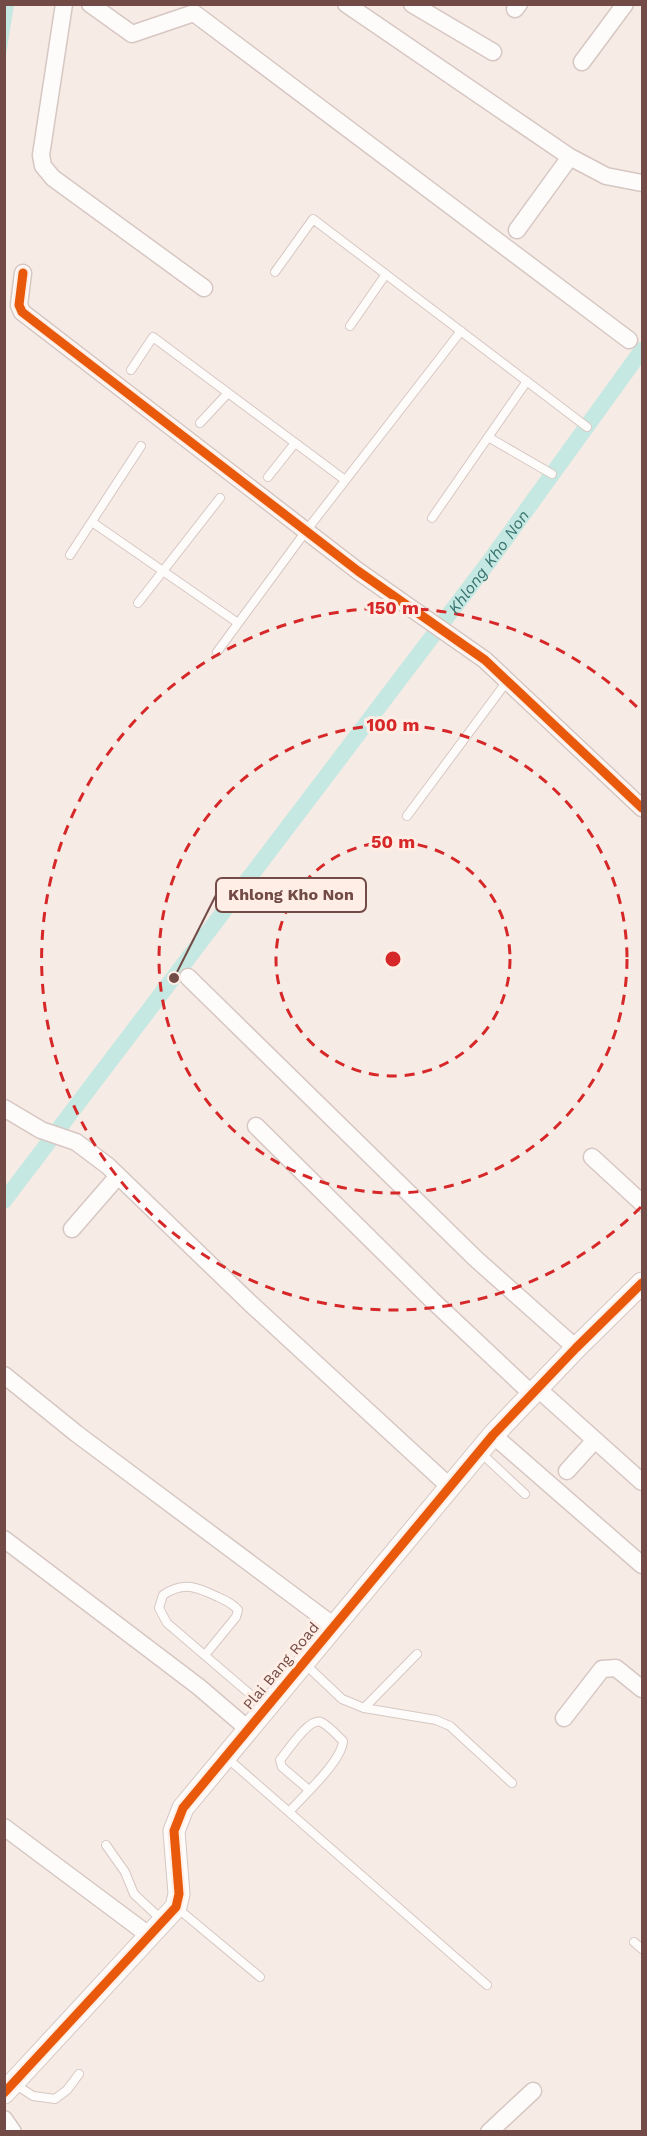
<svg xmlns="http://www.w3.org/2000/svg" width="647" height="2136" font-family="'Work Sans',sans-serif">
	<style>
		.water { fill: #c6e8e2 }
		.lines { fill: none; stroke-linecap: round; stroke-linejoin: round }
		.canal { stroke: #c6e8e2; stroke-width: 16 }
		.service-casing { stroke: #d7c7c3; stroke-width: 10 }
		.minor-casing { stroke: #d7c7c3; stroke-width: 19 }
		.tertiary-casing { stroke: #d7c7c3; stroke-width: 23 }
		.service { stroke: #fefcfb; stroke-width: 8 }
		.minor { stroke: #fefcfb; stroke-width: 16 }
		.tertiary { stroke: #fefcfb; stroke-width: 21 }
		.cycleway-casing { stroke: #ffeee5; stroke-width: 13 }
		.cycleway { stroke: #e8590c; stroke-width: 9 }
		.ring { fill: none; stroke: #d62828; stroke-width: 3; stroke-dasharray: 10 8 }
		.labels { text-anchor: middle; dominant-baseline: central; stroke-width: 6; stroke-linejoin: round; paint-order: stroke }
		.street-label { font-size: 15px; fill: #734b46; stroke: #ffeee5 }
		.water-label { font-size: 16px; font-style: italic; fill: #37736f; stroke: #ffeee5 }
		.centre { fill: #d62828; stroke: #ffeee5; stroke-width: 3 }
		.ring-label { font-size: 18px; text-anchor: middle; font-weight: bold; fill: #d62828; stroke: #ffeee5; stroke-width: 6; stroke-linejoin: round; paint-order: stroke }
		.leader { fill: none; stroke: #734b46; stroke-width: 2 }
		.callout-dot { fill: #734b46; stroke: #ffeee5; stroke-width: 2 }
		.callout { fill: #ffeee5; stroke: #734b46; stroke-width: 2 }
		.callout-label { font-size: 16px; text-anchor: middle; font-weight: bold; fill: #734b46 }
	</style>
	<rect width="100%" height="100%" fill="#f6ebe5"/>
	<path class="water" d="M5,4L14,5L5,61L4,5Z"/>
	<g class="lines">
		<path class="canal" id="s1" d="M4,1201L491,559L642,350"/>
		<g class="service-casing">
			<path id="service" d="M275,272L313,219L587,427
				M350,326L386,274
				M131,370L153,337L345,480
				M200,423L228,393
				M488,437L552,474
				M268,477L295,443
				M432,518L527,381
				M92,522L238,623
				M70,555L141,446
				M138,603L220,498
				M217,652L306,531L461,331
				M407,816L508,680
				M480,1452L525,1494
				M205,1655L236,1617L238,1610C232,1603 225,1600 218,1597C197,1587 184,1581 163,1595L159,1608L167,1623L265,1707
				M304,1663L342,1699L364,1708L436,1720L450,1726L512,1783
				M364,1708L417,1654
				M226,1757L487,1985
				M289,1812C303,1796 342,1761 343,1741C337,1735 329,1726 321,1722C309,1717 287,1752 280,1760L282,1767L309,1790
				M106,1845L125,1872L134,1894L163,1921
				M176,1907L260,1977
				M634,1942L642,1949
				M13,2083L33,2096L55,2099L67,2090L79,2074"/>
		</g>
		<g class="minor-casing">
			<path id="minor" d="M64,4L41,155L43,166L53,178L204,288
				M90,4L132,34L194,13L629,340
				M346,4L570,157L606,176L642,183
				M412,4L493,52
				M515,9L519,4
				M582,62L625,4
				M517,230L570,157
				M23,273L19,305L22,312L358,571L485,660L642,808
				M188,977L476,1259L576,1348
				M4,1108L41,1130L76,1142L108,1166L250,1303L450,1487
				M256,1126L432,1300L532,1394
				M592,1157L642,1203
				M72,1229L118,1176
				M4,1375L77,1434L334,1626
				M537,1388L642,1482
				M493,1435L642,1565
				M567,1471L595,1440
				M4,1539L199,1687L248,1729
				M564,1718L602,1669L616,1668L642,1689
				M4,1827L150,1936
				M4,2119L13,2132
				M489,2132L533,2091"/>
		</g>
		<g class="tertiary-casing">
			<path id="tertiary" d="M4,2093L176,1907L179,1894L174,1831L183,1808L493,1435L576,1348L642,1283"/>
		</g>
		<use href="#service" class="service"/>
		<use href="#minor" class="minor"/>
		<use href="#tertiary" class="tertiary"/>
		<g class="cycleway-casing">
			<path id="cycleway" d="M23,273L19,305L22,312L358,571L485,660L642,808
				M4,2093L176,1907L179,1894L174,1831L183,1808L493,1435L576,1348L642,1283"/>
		</g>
		<use href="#cycleway" class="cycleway"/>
	</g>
	<g class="ring">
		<circle cx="393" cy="959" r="117"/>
		<circle cx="393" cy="959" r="234"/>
		<path d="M641 1207A351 351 0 1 1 641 711"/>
	</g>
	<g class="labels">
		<g class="street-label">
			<text transform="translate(281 1666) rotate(-50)">Plai Bang Road</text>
		</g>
		<g class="water-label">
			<text stroke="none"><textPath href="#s1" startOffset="802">Khlong Kho Non</textPath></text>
		</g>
	</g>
	<circle cx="393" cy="959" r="9" class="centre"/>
	<g class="ring-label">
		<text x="393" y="614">150 m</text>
		<text x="393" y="731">100 m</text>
		<text x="393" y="848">50 m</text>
	</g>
	<path class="leader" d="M174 978L216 895"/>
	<circle class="callout-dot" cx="174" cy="978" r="6"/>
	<rect class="callout" x="216" y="878" width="150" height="34" rx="6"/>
	<g class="callout-label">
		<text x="291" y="900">Khlong Kho Non</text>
	</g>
	<rect width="647" height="2136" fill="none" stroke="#734b46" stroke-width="12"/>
</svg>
